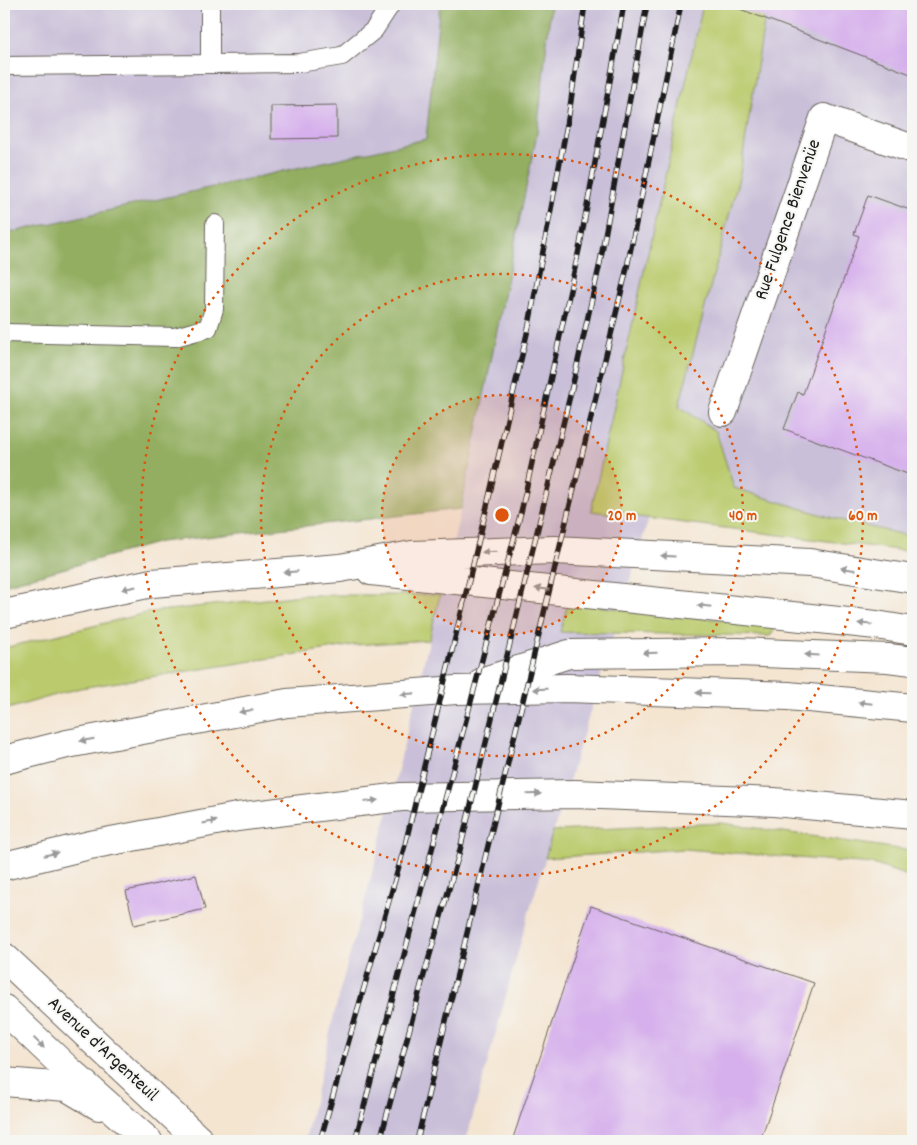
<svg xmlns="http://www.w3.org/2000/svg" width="917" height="1145" font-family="Dekko,sans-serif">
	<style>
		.industrial { fill: #c9bfd8 }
		.green { fill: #baca6c; stroke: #6b7344 }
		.forest { fill: #93ae60; stroke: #58653e }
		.building { fill: #d6b0ec }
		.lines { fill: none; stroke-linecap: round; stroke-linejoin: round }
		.service-casing { stroke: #68625b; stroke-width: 20 }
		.minor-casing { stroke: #68625b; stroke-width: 30 }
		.tertiary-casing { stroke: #68625b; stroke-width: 30 }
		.secondary-casing { stroke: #68625b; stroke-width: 30 }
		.motorway-casing { stroke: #68625b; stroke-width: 30 }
		.service { stroke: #fff; stroke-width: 18 }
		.minor { stroke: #fff; stroke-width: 28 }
		.tertiary { stroke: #fff; stroke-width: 28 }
		.secondary { stroke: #fff; stroke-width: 28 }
		.motorway { stroke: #fff; stroke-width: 28 }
		.rail-casing { stroke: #1c1c1c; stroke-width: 5.5 }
		.rail { stroke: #f6f6f2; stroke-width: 4; stroke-dasharray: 11; stroke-linecap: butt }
		.oneway { fill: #999 }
		.ring { fill: none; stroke: #de560d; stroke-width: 2.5; stroke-dasharray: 2.5 5 }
		.labels { text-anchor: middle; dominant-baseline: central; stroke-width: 4; stroke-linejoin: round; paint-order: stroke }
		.street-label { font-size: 19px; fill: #1c1c1c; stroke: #f6f6f2 }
		.centre { fill: #de560d; stroke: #f6f6f2; stroke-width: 2.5 }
		.ring-label { font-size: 15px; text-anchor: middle; font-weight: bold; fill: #de560d; stroke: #f6f6f2; stroke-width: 4; stroke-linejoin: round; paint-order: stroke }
	</style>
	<rect width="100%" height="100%" fill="#f6f6f2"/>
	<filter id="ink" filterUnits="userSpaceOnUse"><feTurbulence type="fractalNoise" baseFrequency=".02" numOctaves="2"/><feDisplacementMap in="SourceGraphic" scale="10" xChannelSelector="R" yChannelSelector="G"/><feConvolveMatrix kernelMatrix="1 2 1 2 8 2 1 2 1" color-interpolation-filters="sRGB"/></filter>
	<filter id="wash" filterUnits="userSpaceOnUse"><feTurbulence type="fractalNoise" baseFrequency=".0096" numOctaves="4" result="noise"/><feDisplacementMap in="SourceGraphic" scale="20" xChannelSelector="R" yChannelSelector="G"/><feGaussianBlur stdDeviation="1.12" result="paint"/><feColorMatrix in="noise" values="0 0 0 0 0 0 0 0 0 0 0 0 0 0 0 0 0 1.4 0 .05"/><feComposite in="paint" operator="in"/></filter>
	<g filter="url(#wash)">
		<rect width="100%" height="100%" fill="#f4e5d1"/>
		<path class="industrial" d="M4,4H440L426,139L4,234Z
			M551,4H913V548L651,511L527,919L466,1141H305L339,994L379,848L461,509L537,133Z"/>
		<path class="green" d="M703,4H767L740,174L679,406L716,431L734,488L836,519L913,537V552L591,511Z
			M302,595H440L429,640L355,645L80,688L4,710V648L150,612Z
			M568,603L777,626L770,636L560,632Z
			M722,823L913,851V878L873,864L684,849L545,858L553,831Z"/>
		<path class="forest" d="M440,4H551L537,133L461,509L160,542L4,585V234L426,139Z"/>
		<g id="blocks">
			<path class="building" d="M732,4H913V75L732,6Z
				M337,105V138L271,139V106Z
				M868,195L913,211V476L784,429L798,392L803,394L859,236L854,234Z
				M196,875L205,909L134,925L126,891Z
				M591,906L814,983L760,1141H512Z"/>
		</g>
	</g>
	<g filter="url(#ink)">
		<use href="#blocks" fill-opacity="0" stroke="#68625b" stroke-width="1"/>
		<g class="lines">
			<g class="service-casing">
				<path id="service" d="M210,4V64
					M4,66L299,63L342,56L374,30L391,4
					M4,333L175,337L208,328L214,309L215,224"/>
			</g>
			<g class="minor-casing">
				<path id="minor" d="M723,412L824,118L913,149"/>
			</g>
			<g class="tertiary-casing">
				<path id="tertiary" d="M4,1082L67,1087L99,1106"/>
			</g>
			<g class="secondary-casing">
				<path id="secondary" d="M4,957L200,1141
					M4,1009L66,1068L148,1141"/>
			</g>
			<g class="motorway-casing">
				<path id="motorway" d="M371,571L876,625L913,631
					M4,614L152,583L340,568L412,555L555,550L810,563L913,579
					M484,681L569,654L738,652L888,658L913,661
					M4,760L67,744L287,703L456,690L567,688L788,696L913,708
					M4,866L90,845L237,817L401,797L575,794L774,802L913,815"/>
			</g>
			<use href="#service" class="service"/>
			<use href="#minor" class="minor"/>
			<use href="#tertiary" class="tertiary"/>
			<use href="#secondary" class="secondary"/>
			<use href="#motorway" class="motorway"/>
			<g class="rail-casing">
				<path id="rail" d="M320,1141L405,845L487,506L529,325L569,114L585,4
					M355,1141L522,508L580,245L624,4
					M380,1141L422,982L459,854L574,379L600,263L647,4
					M417,1141L626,272L681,4"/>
			</g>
			<use href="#rail" class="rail"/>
		</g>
		<defs><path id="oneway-solid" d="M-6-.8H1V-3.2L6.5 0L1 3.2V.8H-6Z" transform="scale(1.25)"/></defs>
		<g class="oneway">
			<use href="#oneway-solid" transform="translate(489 552) rotate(178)"/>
			<use href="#oneway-solid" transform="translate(668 556) rotate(-177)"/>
			<use href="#oneway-solid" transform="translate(848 569) rotate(-171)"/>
			<use href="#oneway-solid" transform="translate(291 572) rotate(175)"/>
			<use href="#oneway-solid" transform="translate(129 588) rotate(168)"/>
			<use href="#oneway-solid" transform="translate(542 589) rotate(-174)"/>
			<use href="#oneway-solid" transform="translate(704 606) rotate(-174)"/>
			<use href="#oneway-solid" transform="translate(865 624) rotate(-174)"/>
			<use href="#oneway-solid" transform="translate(650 653) rotate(179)"/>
			<use href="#oneway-solid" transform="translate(812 655) rotate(-177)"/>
			<use href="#oneway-solid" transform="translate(540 689) rotate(179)"/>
			<use href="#oneway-solid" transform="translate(703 693) rotate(-178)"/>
			<use href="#oneway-solid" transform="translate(408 694) rotate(175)"/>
			<use href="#oneway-solid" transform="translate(865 703) rotate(-174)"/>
			<use href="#oneway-solid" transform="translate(246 711) rotate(170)"/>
			<use href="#oneway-solid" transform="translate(87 740) rotate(170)"/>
			<use href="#oneway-solid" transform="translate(534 794) rotate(-1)"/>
			<use href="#oneway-solid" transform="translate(371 801) rotate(-7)"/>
			<use href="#oneway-solid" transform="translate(210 822) rotate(-11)"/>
			<use href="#oneway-solid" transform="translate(51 854) rotate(-14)"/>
			<use href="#oneway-solid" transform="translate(39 1043) rotate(44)"/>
		</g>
	</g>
	<circle cx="502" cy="515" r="120" fill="#de560d" fill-opacity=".12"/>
	<g class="ring">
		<circle cx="502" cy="515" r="120"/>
		<circle cx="502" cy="515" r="241"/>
		<circle cx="502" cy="515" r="361"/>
	</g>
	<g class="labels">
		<g class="street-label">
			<text transform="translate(789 220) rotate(-71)">Rue Fulgence Bienvenüe</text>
			<text transform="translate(102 1050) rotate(43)">Avenue d'Argenteuil</text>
		</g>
	</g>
	<circle cx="502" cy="515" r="8" class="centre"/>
	<g class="ring-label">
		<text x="622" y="520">20 m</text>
		<text x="743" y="520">40 m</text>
		<text x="863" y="520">60 m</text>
	</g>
	<rect width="917" height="1145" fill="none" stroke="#f6f6f2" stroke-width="20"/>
</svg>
